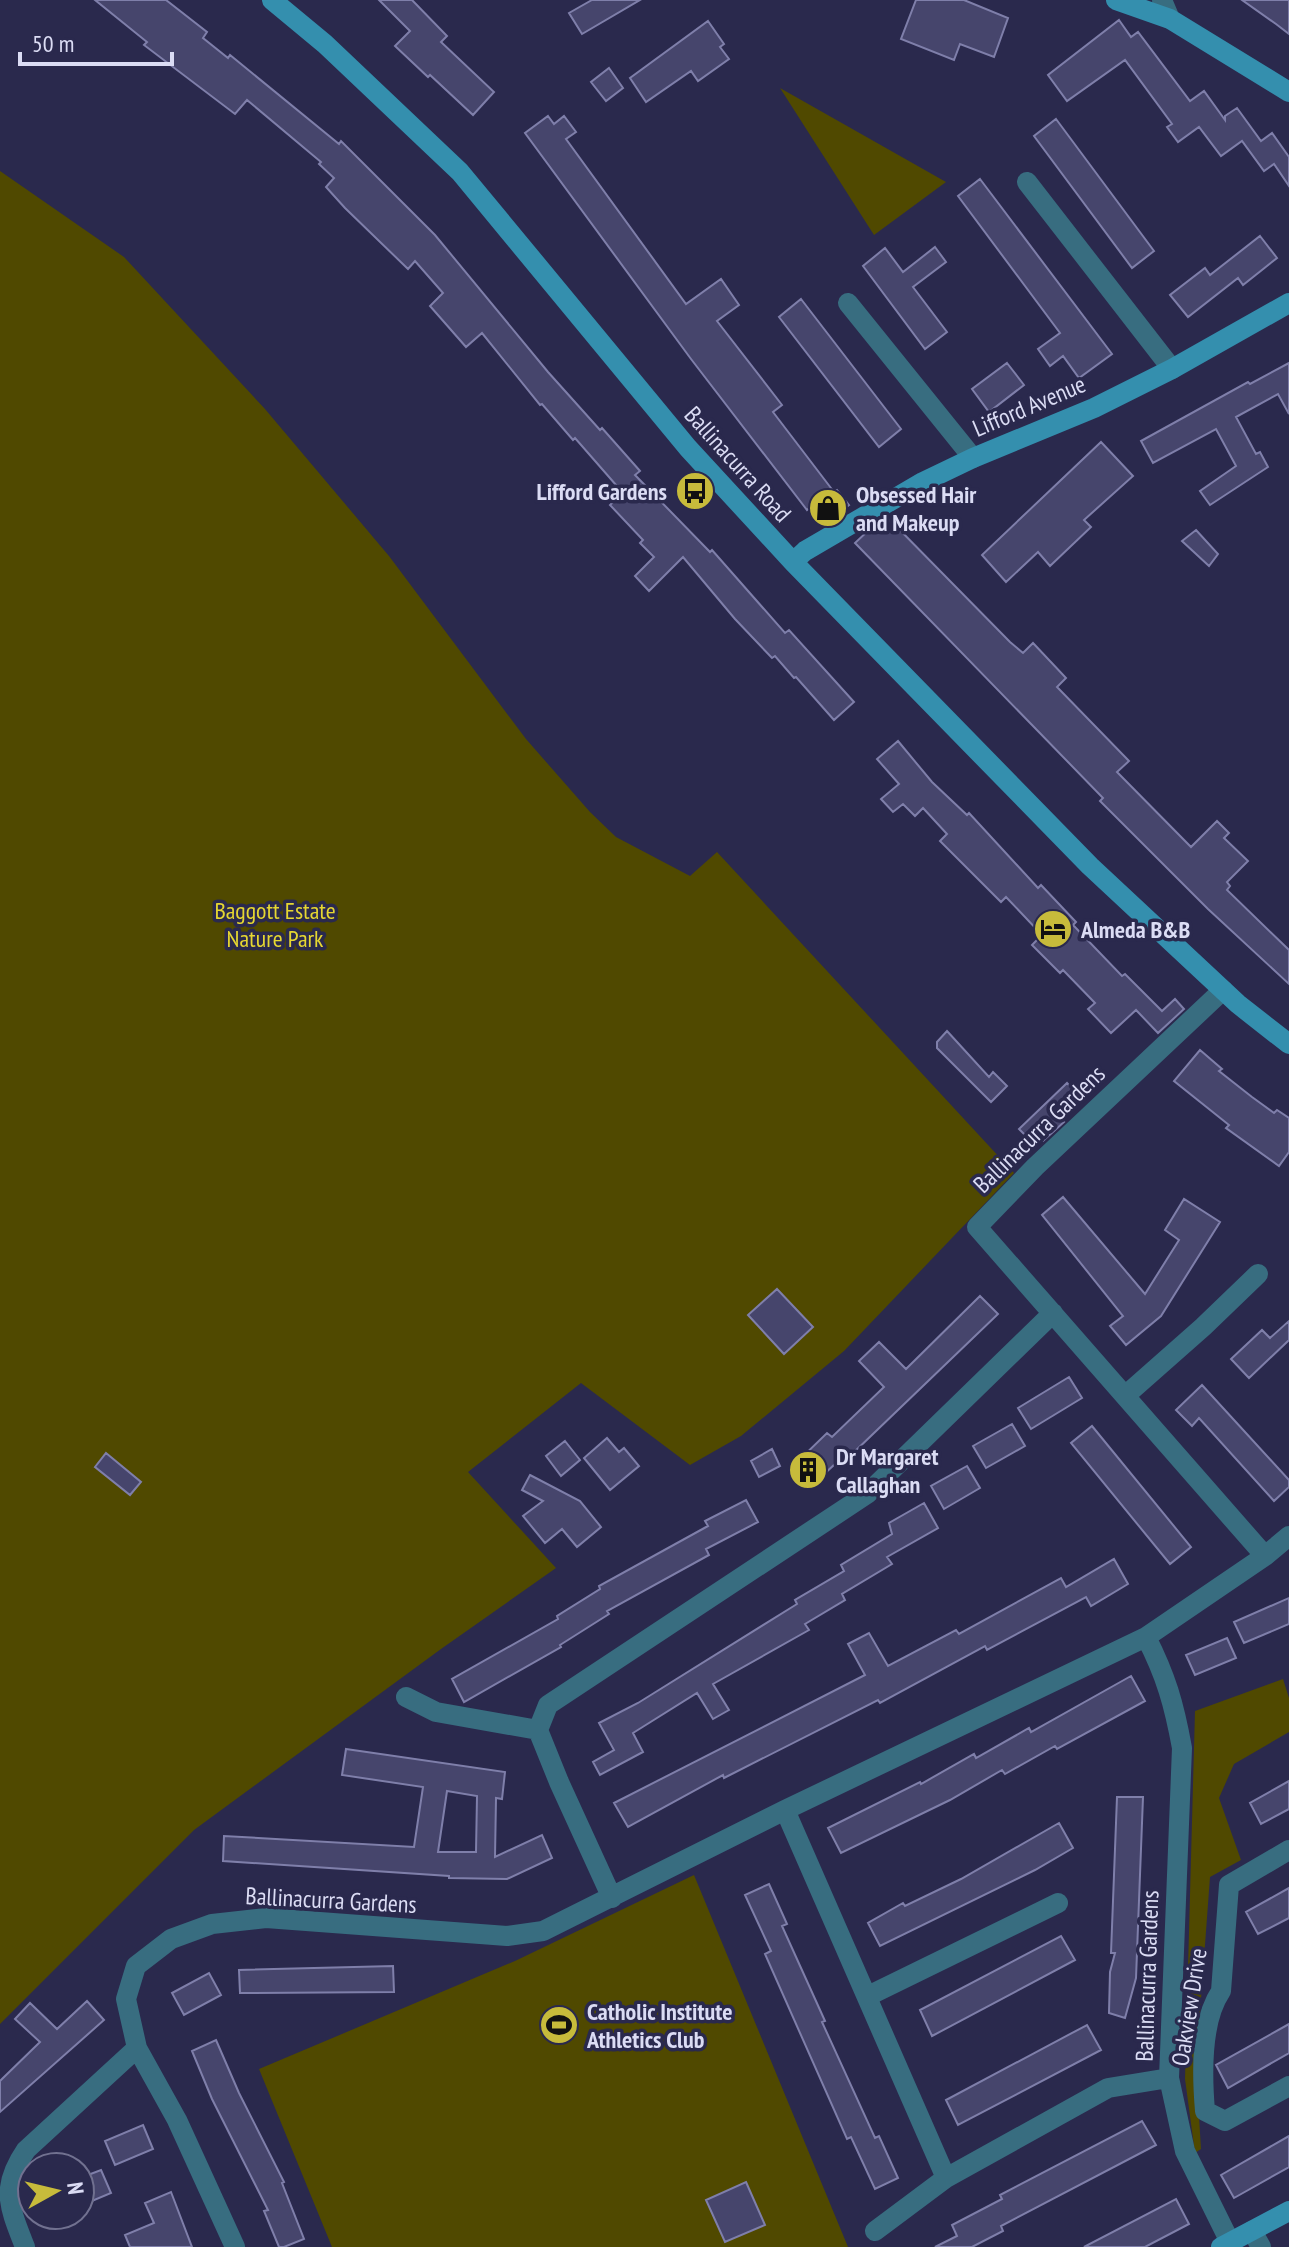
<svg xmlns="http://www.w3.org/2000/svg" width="1289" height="2247" font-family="'PT Sans Narrow',sans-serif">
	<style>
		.green { fill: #504900 }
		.building { fill: #46456c; stroke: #7f7faa; stroke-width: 2; fill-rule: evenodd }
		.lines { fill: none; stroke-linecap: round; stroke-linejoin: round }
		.street { stroke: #386d80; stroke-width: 20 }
		.secondary { stroke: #348fae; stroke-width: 20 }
		.labels { text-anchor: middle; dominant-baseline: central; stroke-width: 7; stroke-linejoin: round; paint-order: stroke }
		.street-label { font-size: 24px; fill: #dbdcf4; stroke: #2a294d }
		.poi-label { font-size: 24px; font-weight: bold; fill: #dbdcf4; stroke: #2a294d; text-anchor: start }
		.park-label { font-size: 24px; fill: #e6d731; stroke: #2a294d }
	</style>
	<rect width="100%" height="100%" fill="#2a294d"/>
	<path class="green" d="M780,88L946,182L874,235Z
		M0,171L124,257L265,409L389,556L526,739L590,812L616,837L690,876L717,852L1014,1173L844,1351L741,1436L690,1465L581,1383L468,1472L556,1568L441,1649L194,1830L0,2024Z
		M1283,1679L1289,1698V1732L1234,1764L1219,1798L1241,1860L1210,1877L1196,2067L1201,2149L1195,2153L1185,2079L1195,1711Z
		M694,1875L848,2247H332L259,2069L515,1961Z"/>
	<path class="building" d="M95,0H166L207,32L203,38L228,58L230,55L339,144L341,141L435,235L548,372L600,430L602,428L640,471L635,475L710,552L712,550L785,633L789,630L854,702L834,720L796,677L794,678L775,656L772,658L735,619L683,557L649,591L635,576L654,557L640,543L643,540L610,505L623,493L575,438L573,440L542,404L540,405L482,333L466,347L430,306L443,293L415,261L408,269L345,208L326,187L334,178L319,164L321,162L247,100L235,114L144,45L147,42Z
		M379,0H412L447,36L441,42L494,92L473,115L430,75L428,77L395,46L410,31Z
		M592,0H640L582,34L569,13Z
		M916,0H964L1008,18L994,57L960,44L954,60L901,39Z
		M1242,0H1289V34L1276,24Z
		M1119,20L1131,37L1138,32L1190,101L1204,91L1225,120V116L1237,108L1261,141L1272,133L1289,157V186L1274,164L1264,171L1242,141L1221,156L1199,127L1178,142L1167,127L1172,124L1125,60L1067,101L1048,75Z
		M708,21L724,44L720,47L729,59L698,81L691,71L646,102L630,78Z
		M609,68L623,88L606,101L591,82Z
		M548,116L554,124L564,116L576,132L566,139L686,304L721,279L739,305L717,321L782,405L773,412L834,492L837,490L849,505L824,524L811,507L807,510L691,359L525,133Z
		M1056,119L1154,251L1132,268L1034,136Z
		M980,179L1112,354L1079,378L1063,356L1050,366L1038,349L1060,333L958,196Z
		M1260,236L1277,258L1243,285L1238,278L1188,317L1170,295L1205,268L1210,275Z
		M935,247L946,262L913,287L947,332L925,349L863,266L885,248L903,272Z
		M801,299L901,429L879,447L779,317Z
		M1007,363L1024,385L989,412L972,389Z
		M1289,363V414L1278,394L1236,417L1256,454L1260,452L1268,467L1210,505L1200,491L1236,466L1216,429L1153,463L1141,441L1248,382L1250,384Z
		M1101,442L1133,476L1084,520L1091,527L1050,566L1038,552L1006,582L982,555Z
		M890,520L1010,642L1023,653L1033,643L1066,678L1057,687L1129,761L1117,772L1191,847L1217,821L1229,833L1224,838L1248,861L1227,882L1230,886L1227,890L1289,950V984L1208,909L1100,801L1103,798L855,543L871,528L878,523L884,526Z
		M1196,530L1218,554L1209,566L1182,541Z
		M898,741L932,782L967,815L969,813L1038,888L1041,885L1076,922L1073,925L1122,976L1125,974L1162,1011L1175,999L1184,1009L1158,1033L1136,1010L1111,1033L1088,1009L1095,1003L1063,970L1060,973L1032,945L1042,935L1006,897L1001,902L940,841L947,834L923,808L915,816L903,804L893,812L881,799L899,784L877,759Z
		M947,1031L989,1077L993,1072L1007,1086L991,1102L937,1048V1042Z
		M1200,1050L1222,1069L1219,1071L1252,1097L1274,1113L1277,1110L1289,1118V1152L1279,1166L1226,1128L1229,1125L1174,1081Z
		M1067,1083L1080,1097L1059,1117L1064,1122L1043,1141L1029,1139L1019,1129Z
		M1063,1197L1145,1294L1179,1240L1165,1230L1184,1199L1220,1222L1161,1316L1126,1345L1110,1326L1123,1316L1042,1215Z
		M777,1289L813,1327L784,1354L748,1315Z
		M980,1296L998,1314L850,1456L847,1453L810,1487L791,1468L827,1433L832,1437L884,1387L859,1361L879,1342L906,1369Z
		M1289,1321V1340L1249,1378L1231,1359L1262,1330L1270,1338Z
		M1069,1377L1082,1398L1031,1429L1018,1408Z
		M1202,1385L1289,1480V1487L1274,1501L1199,1418L1192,1426L1176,1410Z
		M1012,1424L1025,1446L986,1468L973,1446Z
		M1092,1426L1191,1547L1170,1564L1071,1443Z
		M607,1438L619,1452L624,1448L639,1466L610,1490L584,1458Z
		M565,1441L580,1460L561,1476L546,1456Z
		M772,1449L780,1466L759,1477L751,1461Z
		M106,1453L141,1482L130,1495L95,1467Z
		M967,1466L980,1488L944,1509L931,1486Z
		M530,1475L580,1501L601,1527L577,1547L562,1529L545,1543L523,1516L543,1501L522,1490Z
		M746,1500L758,1522L706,1549L709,1555L607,1611L609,1614L560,1645L561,1647L464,1702L452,1679L558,1619L557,1616L600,1589L599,1586L708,1526L705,1521Z
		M924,1503L938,1528L887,1557L892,1564L842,1594L845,1600L805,1624L809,1630L713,1684L729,1710L713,1719L697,1693L633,1733L643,1752L600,1775L593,1762L614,1750L599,1723L638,1703L797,1604L795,1600L844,1571L841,1565L892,1534L889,1523Z
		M1114,1559L1128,1584L1091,1606L1086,1597L987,1650L985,1646L880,1703L878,1700L724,1778L723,1775L628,1827L614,1803L865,1675L848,1644L869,1633L888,1666L956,1630L959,1634L1061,1578L1066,1587Z
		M1289,1598V1624L1244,1643L1234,1622Z
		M1227,1638L1236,1658L1195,1675L1186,1655Z
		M1131,1676L1145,1701L1057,1749L1055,1746L1005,1774L1002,1770L950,1800L841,1853L828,1828L920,1782L921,1784L974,1754L976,1758L1029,1728L1031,1732Z
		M346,1749L505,1772L502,1799L496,1798L495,1857L542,1835L552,1858L507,1879L449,1878V1876L223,1861L224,1836L414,1847L423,1787L342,1775ZM447,1791L477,1796L476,1852H438Z
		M1289,1781V1809L1261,1824L1250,1803Z
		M1117,1797H1143L1136,1978L1125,2018L1109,2013L1110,1972L1115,1953H1111Z
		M1059,1823L1073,1848L1035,1870L880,1946L868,1923L903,1903L905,1906L961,1879Z
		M769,1884L787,1924L782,1926L825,2021L822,2022L875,2138L879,2136L898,2178L875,2189L851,2137L847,2139L765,1954L771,1951L745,1895Z
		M1289,1888V1918L1258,1934L1246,1912Z
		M1061,1936L1075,1960L932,2036L920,2010Z
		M393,1966L394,1992L240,1993L239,1970Z
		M209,1973L221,1995L184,2015L172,1993Z
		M87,2001L104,2020L0,2112V2081L40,2042L15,2019L30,2003L57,2029Z
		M1289,2024V2053L1228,2088L1216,2065Z
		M1087,2025L1101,2050L958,2125L946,2100Z
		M216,2040L239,2093L284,2182L282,2183L304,2239L284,2247H279L264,2211L268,2210L212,2099L192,2051Z
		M1142,2121L1156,2145L1001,2226L1003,2231L972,2247H935L957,2236L952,2225L1002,2199L1000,2195Z
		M143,2125L153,2149L115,2165L105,2141Z
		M1289,2136V2167L1234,2198L1221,2175Z
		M101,2170L111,2193L80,2206V2178Z
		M746,2182L765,2225L725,2242L706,2200Z
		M171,2192L192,2247H130L125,2235L154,2223L145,2203Z
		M1176,2199L1189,2224L1145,2247H1084Z"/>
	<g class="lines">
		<path class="street" d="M1162,0L1170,19
			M1027,182L1172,369
			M848,303L973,458
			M1223,990L1035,1167L977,1227L1265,1556
			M1126,1395L1203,1327L1258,1274
			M406,1697L436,1712L538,1730
			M785,1810L946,2178
			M1289,1850L1229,1885L1221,1991C1200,2022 1202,2075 1205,2111L1225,2121L1289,2086
			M612,1898L559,1782L538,1730L548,1705L867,1494L1053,1313
			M868,1996L1058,1903
			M1169,2078L1185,2151L1230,2242
			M875,2231L946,2178L1108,2088L1169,2078L1182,1748C1174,1704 1166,1676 1146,1637
			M1252,2231L1261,2247
			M25,2247C9,2206 0,2188 26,2150L137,2048
			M235,2247L177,2120L137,2048L126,1999L136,1966L171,1939L212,1924L266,1918L507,1936L543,1931L785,1810L1146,1637L1265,1556L1289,1536"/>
		<path class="secondary" d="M272,0L325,44L460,172L688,448L793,562L1090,866L1238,1004L1289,1044
			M1116,0L1170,19L1289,92
			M793,562L805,551L923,482L973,458L1094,408L1172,369L1289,303
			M1221,2247L1289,2211"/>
	</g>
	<defs>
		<g id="bus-disc" transform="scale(2)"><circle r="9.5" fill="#c7bb3b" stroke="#2a294d"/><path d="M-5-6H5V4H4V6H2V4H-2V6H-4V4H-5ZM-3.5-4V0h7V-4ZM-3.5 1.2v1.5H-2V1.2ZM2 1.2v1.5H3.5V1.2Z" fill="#111"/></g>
		<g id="shop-disc" transform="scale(2)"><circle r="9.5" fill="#c7bb3b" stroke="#2a294d"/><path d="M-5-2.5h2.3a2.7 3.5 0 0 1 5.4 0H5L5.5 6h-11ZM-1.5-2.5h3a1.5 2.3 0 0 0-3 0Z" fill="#111"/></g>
		<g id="hotel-disc" transform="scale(2)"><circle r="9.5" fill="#c7bb3b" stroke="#2a294d"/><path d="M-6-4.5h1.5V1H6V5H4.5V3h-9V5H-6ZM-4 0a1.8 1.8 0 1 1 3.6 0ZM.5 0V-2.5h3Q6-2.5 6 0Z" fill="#111"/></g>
		<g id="building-disc" transform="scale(2)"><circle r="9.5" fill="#c7bb3b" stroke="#2a294d"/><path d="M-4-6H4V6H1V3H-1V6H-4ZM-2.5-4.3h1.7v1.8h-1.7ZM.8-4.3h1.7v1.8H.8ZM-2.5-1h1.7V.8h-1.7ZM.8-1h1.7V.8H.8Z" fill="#111"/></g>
		<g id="stadium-disc" transform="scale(2)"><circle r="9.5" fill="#c7bb3b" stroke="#2a294d"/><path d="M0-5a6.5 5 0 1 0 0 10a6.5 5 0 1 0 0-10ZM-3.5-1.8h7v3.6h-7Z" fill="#111"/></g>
	</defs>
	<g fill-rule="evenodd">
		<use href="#bus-disc" x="695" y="491"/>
		<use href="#shop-disc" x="828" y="508"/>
		<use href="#hotel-disc" x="1053" y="929"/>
		<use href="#building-disc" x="808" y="1470"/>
		<use href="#stadium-disc" x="559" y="2025"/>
	</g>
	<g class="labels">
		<g class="street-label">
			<text transform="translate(1029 406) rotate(-23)">Lifford Avenue</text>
			<text transform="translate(738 464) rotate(48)">Ballinacurra Road</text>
			<text transform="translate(1039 1129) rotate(-44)">Ballinacurra Gardens</text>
			<text transform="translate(331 1900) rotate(3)">Ballinacurra Gardens</text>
			<text transform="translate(1147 1976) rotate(-88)">Ballinacurra Gardens</text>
			<text transform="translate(1189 2007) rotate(-81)">Oakview Drive</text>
		</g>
		<g class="poi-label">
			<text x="667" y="491" text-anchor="end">Lifford Gardens</text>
			<text x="856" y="494">Obsessed Hair<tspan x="856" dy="28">and Makeup</tspan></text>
			<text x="1081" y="929">Almeda B&amp;B</text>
			<text x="836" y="1456">Dr Margaret<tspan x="836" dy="28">Callaghan</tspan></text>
			<text x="587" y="2011">Catholic Institute<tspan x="587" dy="28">Athletics Club</tspan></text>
		</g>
		<g class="park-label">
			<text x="275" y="910">Baggott Estate<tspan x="275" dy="28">Nature Park</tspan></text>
		</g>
	</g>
	<g transform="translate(56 2191) rotate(82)"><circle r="38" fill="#2a294d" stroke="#717190" stroke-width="2"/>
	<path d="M0-6L14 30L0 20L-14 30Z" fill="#c7bb3b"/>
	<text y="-12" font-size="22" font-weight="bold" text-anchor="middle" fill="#dbdcf4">N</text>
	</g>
	<path d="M20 52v12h152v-12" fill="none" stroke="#dbdcf4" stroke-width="4"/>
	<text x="32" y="52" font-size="24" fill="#dbdcf4" stroke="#2a294d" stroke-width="6" paint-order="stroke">50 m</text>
</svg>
